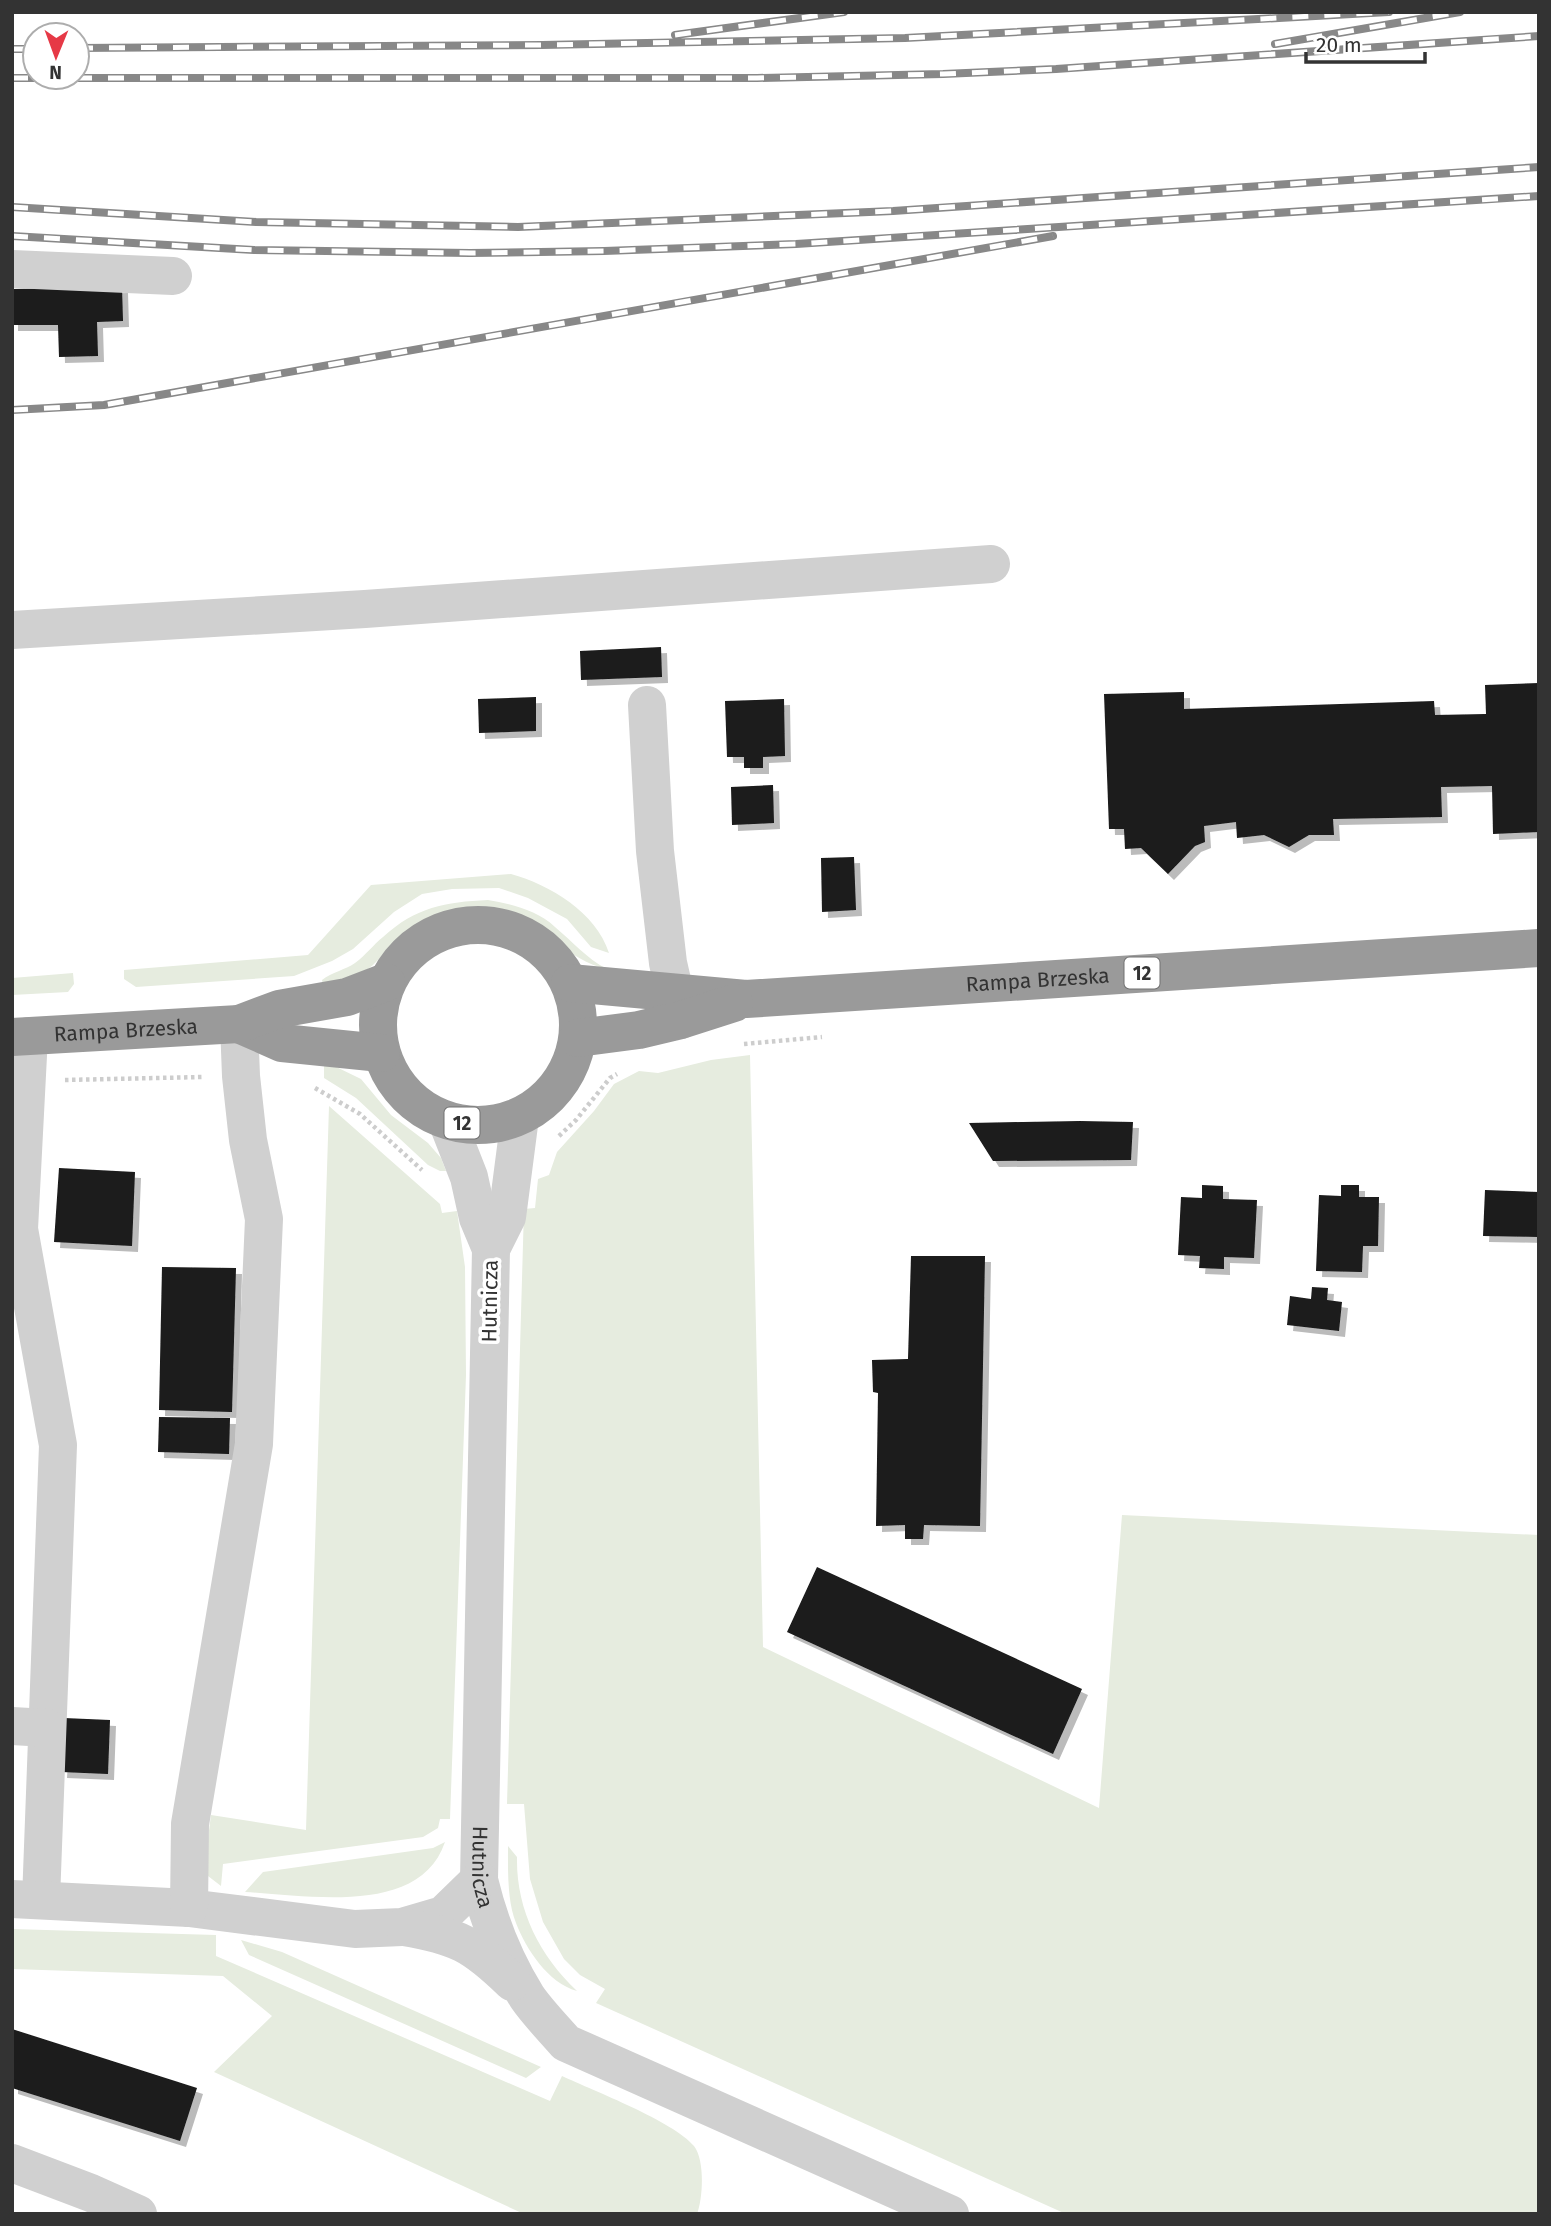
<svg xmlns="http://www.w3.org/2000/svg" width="1551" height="2226" font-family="'Fira Sans',sans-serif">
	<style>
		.green { fill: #e6ecdf }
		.building { fill: #1a1a1a; filter: url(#shadow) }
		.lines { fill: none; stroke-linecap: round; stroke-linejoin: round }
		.path { stroke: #cdcdcd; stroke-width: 4.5; stroke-dasharray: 3.5 3.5; stroke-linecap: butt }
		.minor { stroke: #d0d0d0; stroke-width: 38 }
		.highway { stroke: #9a9a9a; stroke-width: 38 }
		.rail-casing { stroke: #888; stroke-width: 8 }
		.rail { stroke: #fff; stroke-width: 5; stroke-dasharray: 16; stroke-linecap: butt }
		.labels { text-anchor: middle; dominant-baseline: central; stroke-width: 7; stroke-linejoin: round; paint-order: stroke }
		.shield { fill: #fff; stroke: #707070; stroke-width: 2 }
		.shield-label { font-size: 19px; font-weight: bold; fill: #333 }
		.street-label { font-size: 21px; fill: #333; stroke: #fff }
	</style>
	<defs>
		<filter id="shadow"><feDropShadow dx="6" dy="6" stdDeviation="0" flood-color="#0004"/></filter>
	</defs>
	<rect width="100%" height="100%" fill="#fff"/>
	<path class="green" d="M511,874C550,885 596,912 609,953L591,947L567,919L528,898L499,888L452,889L422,894L394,912L353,949L332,961L294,976L136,987L124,979V970L308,955L371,885Z
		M488,900C511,904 537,910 555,927C573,942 586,958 607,969C564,959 553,929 515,916C473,902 426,913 394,942C383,952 377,965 363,972C351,979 336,982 323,986L322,980C332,972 345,970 355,963C366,955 373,945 383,937C416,907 445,902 488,900Z
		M73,973L74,984L68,992L12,995V978Z
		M750,1055L763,1647L1099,1808L1122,1515L1539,1535V2214H1066L596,2003L605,1989L580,1975L564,1959L543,1922L530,1879L524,1804H507L524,1209L535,1208L538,1179L549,1175L557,1152L594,1111L614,1084L639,1071L658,1073L711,1060Z
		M324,1061L361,1079L391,1115L428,1143L441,1158L446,1171H440L428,1165L356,1098L324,1078Z
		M329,1106L440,1204L442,1213L457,1211L465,1267L466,1375L450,1819H440L438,1828L423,1837L223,1864L221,1886L208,1876L205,1862L211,1815L306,1830Z
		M445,1842C420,1917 306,1895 245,1892L263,1872L433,1848Z
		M508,1846L517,1857C516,1909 539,1955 577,1991C548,1983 526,1949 516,1923C507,1900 508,1870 508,1846Z
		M12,1929L216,1935V1956L550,2101L562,2076C594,2091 673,2121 694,2146C705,2160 703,2198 697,2214H524L214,2072L272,2016L223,1976L12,1969Z
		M241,1940L282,1952L541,2067L526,2078L249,1955Z"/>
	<path class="building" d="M122,287L123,321L97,322L98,356L59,357L58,325H12V289Z
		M661,647L662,677L581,680L580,651Z
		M1539,683V832L1493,834L1492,786L1441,787L1442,817L1333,819L1334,835H1309L1289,847L1264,835L1237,838L1236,822L1204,826L1205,842L1195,846L1168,874L1141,848L1125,849L1124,829H1109L1104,694L1184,692V709L1434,701L1435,715L1486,714L1485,685Z
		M536,697V731L479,733L478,699Z
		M784,699L785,756L763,757V768H744V757H727L725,701Z
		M773,785L774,823L732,825L731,787Z
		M854,857L856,910L822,912L821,858Z
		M1080,1121L1133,1122L1131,1160L993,1161L969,1123Z
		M59,1168L135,1172L132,1246L54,1242Z
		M1202,1185L1223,1186V1199L1257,1200L1254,1258L1224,1257V1269L1199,1268L1200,1256L1178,1255L1181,1197L1202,1198Z
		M1341,1185H1359V1197H1379L1378,1246H1363L1362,1272L1316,1271L1319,1195L1341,1196Z
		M1485,1190L1539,1192V1237L1483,1236Z
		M911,1256H985L980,1526L924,1525L923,1539H905V1525L876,1526L878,1393L873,1392L872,1360L908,1359Z
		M162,1267L236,1268L232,1412L159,1410Z
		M1312,1287L1328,1288L1327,1300L1342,1302L1339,1331L1287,1325L1290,1296L1311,1299Z
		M159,1417L230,1418L229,1454L158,1452Z
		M817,1567L1082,1689L1053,1754L787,1632Z
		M64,1718L110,1720L108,1774L61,1772Z
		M12,2029L197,2088L180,2141L12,2088Z"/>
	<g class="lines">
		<path class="path" d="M744,1044L822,1037
			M65,1080L203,1077
			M315,1088L360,1114L422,1170
			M559,1136L576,1120L610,1078L617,1074"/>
		<g class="minor">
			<path d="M12,269L173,276"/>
			<path d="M12,630L365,609L991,564"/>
			<path d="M647,705L655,851L668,963L681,1020"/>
			<path d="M29,1036L19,1229L58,1445L41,1900"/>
			<path id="s1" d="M447,1121L469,1177L478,1218L491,1249L479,1880C489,1922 504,1960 527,1997C538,2013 553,2028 566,2043L950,2214"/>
			<path d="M491,1249L507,1217L520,1117"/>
			<path d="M12,1726L47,1728"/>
			<path d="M12,1899L189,1908L355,1929L402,1927L443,1915L479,1880"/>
			<path d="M189,1908L190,1824L254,1444L264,1219L248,1140L241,1076L239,1024"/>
			<path d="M404,1927C457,1936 473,1944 512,1982"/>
			<path d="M12,2163L91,2193L138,2214"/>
		</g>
		<g class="highway">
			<circle cx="478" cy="1025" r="100"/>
			<path id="s2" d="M570,983L746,999L1539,948"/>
			<path d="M239,1024L282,1043L381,1053"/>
			<path id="s3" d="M12,1037L239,1024L279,1009L347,997L386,982"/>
			<path d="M578,1038L639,1030L681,1020L734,1003"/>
		</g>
		<g class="rail-casing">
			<path id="rail" d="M675,35L844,12
				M1275,44L1460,12
				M77,48L542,45L905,38L1389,12
				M12,49H35
				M12,78H757L943,74L1056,69L1539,36
				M12,207L256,222L518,227L893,211L1539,167
				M12,236L254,250L470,253L604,251L796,244L1539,196
				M12,410L104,405L1053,236"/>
		</g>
		<use href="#rail" class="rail"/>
	</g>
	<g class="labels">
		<g class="shield">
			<rect x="1124.5" y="957.5" width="35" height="31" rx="5"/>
			<rect x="444.5" y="1107.5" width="35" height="31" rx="5"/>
		</g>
		<g class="shield-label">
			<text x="1142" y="973">12</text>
			<text x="462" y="1123">12</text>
		</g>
		<g class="street-label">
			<text stroke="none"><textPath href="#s2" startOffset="469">Rampa Brzeska</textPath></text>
			<text stroke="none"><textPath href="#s3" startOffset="114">Rampa Brzeska</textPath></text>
			<text transform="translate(490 1301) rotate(-89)">Hutnicza</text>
			<text stroke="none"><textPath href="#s1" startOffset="754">Hutnicza</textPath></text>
		</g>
	</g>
	<rect width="1551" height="2226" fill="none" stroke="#333333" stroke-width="28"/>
	<g transform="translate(56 56) rotate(181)"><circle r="33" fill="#ffffff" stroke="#adadad" stroke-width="2"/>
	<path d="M0-5L12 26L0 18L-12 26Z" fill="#e63946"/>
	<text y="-10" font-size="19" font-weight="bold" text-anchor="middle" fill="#333333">N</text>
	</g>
	<path d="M1306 52v10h119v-10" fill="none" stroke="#333333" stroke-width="3.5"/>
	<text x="1316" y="52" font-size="21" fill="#333333" stroke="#ffffff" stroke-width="5" paint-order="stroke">20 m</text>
</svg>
